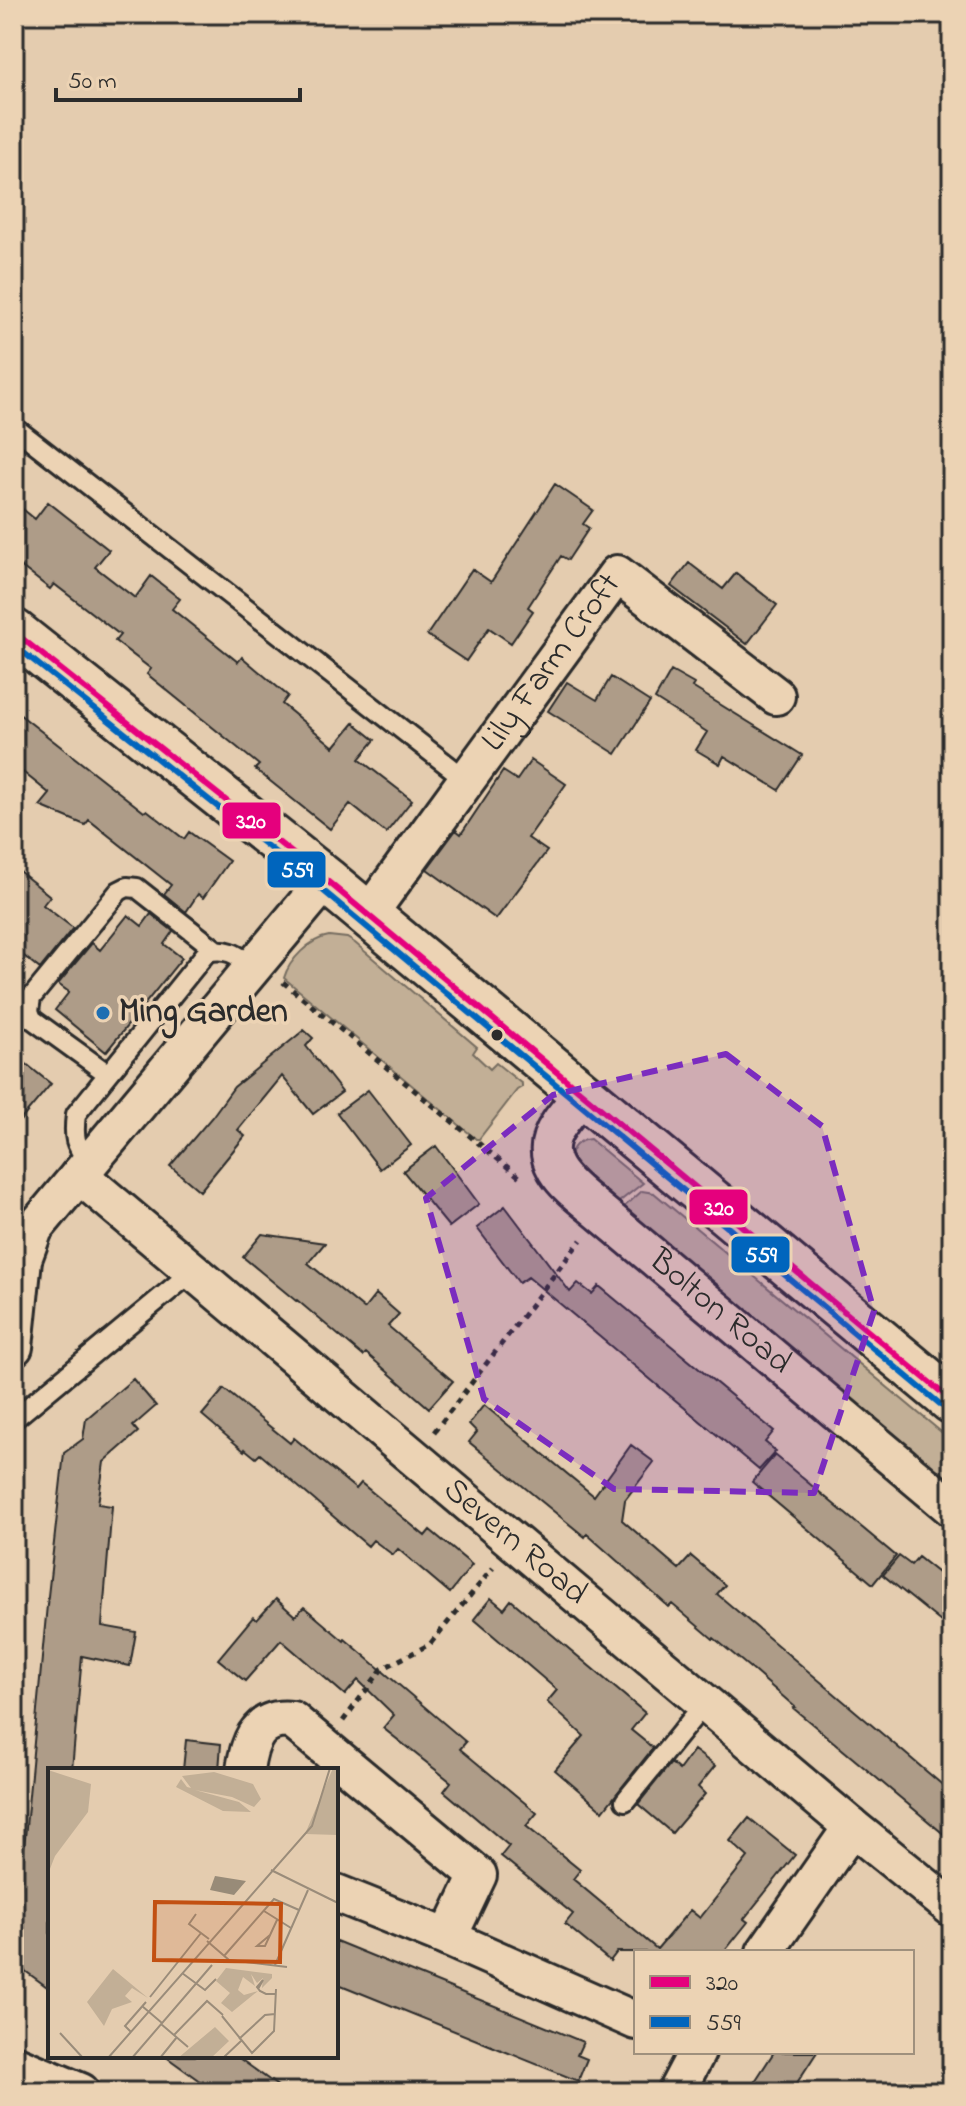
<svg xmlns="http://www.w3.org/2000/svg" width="966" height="2106" font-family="'Indie Flower',sans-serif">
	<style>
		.green { fill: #c2af96; stroke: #766d60; stroke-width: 2 }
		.building { fill: #ae9c88; stroke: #2b2b2b; stroke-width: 2 }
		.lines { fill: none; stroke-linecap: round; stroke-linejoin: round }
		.service-casing { stroke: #2b2b2b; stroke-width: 24 }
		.minor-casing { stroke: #2b2b2b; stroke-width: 42 }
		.primary-casing { stroke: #2b2b2b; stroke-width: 50 }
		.path { stroke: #2b2b2b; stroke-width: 5; stroke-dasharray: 6 6; stroke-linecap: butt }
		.service { stroke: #ecd3b4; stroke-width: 18 }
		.minor { stroke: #ecd3b4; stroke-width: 36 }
		.primary { stroke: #ecd3b4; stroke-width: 44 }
		.bus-1-casing { stroke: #ecd3b4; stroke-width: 12 }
		.bus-2-casing { stroke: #ecd3b4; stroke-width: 12 }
		.bus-1 { stroke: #e5007d; stroke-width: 6 }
		.bus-2 { stroke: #0065bd; stroke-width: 6 }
		.marked { fill: #7b2cbf; fill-opacity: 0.2; stroke: #7b2cbf; stroke-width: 6; stroke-dasharray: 16 10; stroke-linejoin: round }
		.poi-dot { fill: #1f6fb2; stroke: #ecd3b4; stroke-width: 3 }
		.bus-dot { fill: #2b2b2b; stroke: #ecd3b4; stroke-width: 3 }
		.labels { text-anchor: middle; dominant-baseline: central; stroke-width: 7; stroke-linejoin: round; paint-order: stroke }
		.street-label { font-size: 34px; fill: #2b2b2b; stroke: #ecd3b4 }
		.poi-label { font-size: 34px; font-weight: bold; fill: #2b2b2b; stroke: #ecd3b4; text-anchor: start }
		.inset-road { fill: none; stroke: #9a8c7a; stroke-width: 2 }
		.view { fill: #c25012; fill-opacity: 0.15; stroke: #c25012; stroke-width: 4 }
		.inset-edge { fill: none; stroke: #2b2b2b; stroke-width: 4 }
		.line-badge { stroke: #ecd3b4; stroke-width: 3 }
		.badge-label { font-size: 22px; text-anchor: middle; font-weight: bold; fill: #fff }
	</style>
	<rect width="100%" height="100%" fill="#e4ccaf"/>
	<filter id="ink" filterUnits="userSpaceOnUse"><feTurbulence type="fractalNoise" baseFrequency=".0125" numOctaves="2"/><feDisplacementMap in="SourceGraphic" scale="16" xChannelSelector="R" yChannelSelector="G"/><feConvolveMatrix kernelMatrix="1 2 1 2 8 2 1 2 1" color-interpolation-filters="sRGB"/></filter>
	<g filter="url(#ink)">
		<path class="green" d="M329,936L347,938L355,943L477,1047L473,1053L490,1069L496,1063L522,1084V1087L517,1090L479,1139H476L284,978C289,960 310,939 329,936Z
			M590,1139L643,1183L610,1209L569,1160C571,1148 577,1140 590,1139Z
			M642,1191L654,1193L952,1441V1494L615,1215Z"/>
		<path class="building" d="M555,484L593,510L583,524L589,528L568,560L561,556L528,607L533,611L511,643L489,628L466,661L427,635L472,569L491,582Z
			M14,502L35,519L48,502L109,550L95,567L135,598L151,576L180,599L172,609L238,662L242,657L288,696L282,704L334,747L354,723L375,740L359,759L412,800L386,833L350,804L330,829L255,769L259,765L147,674L151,669L115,641L120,635L54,584L50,589L14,561Z
			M689,563L723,589L736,573L777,605L747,644L671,586Z
			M671,671L694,684L692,687L802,755L779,790L724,756L720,764L696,750L707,732L655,699Z
			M611,677L650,702L616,754L548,711L567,682L597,700Z
			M14,710L144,812L147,810L184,839L189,832L229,861L203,898L198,894L186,912L164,894L171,885L89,820L85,825L40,806L50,794L14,765Z
			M531,760L566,784L528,838L547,851L496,919L427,869L456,830L461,834L503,771L517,780Z
			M14,867L50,896L43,905L73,928L40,969L14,948Z
			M151,914L173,931L164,944L182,958L106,1052L55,1010L69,992L58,984L92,943L100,950L128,915L142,926Z
			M304,1030L313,1038L306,1046L342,1092L313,1114L282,1076L238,1130L245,1136L200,1191L170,1166L212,1117L234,1087Z
			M14,1054L51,1084L14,1128Z
			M368,1090L411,1145L380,1169L337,1113Z
			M436,1146L479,1204L449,1227L403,1171Z
			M505,1206L570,1292L578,1283L592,1294L599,1286L774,1431L765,1442L776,1451L759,1470L528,1277L519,1283L477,1228Z
			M262,1234L325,1243L308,1263L364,1309L376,1294L399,1314L388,1326L453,1381L429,1408L366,1353L363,1356L297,1300L296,1301L243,1257Z
			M133,1379L156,1406L133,1426L138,1432L104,1462L98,1504L112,1506L102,1626L136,1632L130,1666L82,1656L72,1770H43H50V1989L17,1965L19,1943H15L47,1605L64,1453L83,1439L86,1419Z
			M224,1389L290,1443L294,1438L356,1489L361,1483L425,1536L430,1530L472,1565L450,1593L398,1549L393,1555L373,1540L368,1546L260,1454L256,1458L245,1449L244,1451L202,1415Z
			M484,1405L594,1496L631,1445L654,1462L625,1500L622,1520L679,1569L691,1556L725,1585L717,1594L952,1793V1841L793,1708L795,1707L755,1672L714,1638L713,1639L672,1604L669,1607L587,1534L585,1537L469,1442L477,1432L469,1424Z
			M775,1455L896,1556L873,1584L752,1482Z
			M899,1556L911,1565L918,1557L952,1584V1631L883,1575Z
			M491,1598L504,1609L511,1600L645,1713L631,1730L653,1748L603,1811L555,1770L584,1736L547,1702L557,1690L474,1619Z
			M276,1599L295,1616L304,1607L344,1641L345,1639L466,1742L460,1749L537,1813L526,1826L580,1870L573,1879L657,1949L690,1910L700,1918L748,1857L730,1841L749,1818L795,1855L744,1919L748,1922L724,1952H617L610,1961L565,1924L573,1914L501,1856L509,1846L444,1791L451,1782L383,1728L394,1715L358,1680L345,1695L281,1640L245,1681L218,1659L253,1617L257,1620Z
			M186,1740L221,1744L219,1770H183Z
			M694,1750L715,1766L698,1787L705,1794L672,1833L638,1804L671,1763L679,1770Z
			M336,1941L583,2042L577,2055L587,2059L578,2081L336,1983Z
			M774,2052H817L791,2092H748Z
			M165,2056H236L286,2092H215Z"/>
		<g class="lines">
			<g class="service-casing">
				<path id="service" d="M14,427L468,781
					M108,1074L32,1019L29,1011L31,998L119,891L127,887L137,888L216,950
					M88,1163C75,1143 73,1139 76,1114L207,952C227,947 237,955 253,966
					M14,1419L193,1271
					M625,1801L705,1703"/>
			</g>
			<g class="minor-casing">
				<g id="minor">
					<path id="s1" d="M368,915L617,574L776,696"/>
					<path id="s2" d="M583,1095C575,1104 566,1113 559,1124C531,1164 574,1190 601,1213L952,1508"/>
					<path id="s3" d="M79,1175L852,1827L952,1908"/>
					<path d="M14,1347L23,1259L34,1229L326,880"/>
					<path d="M245,1770C249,1741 258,1716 292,1720L478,1875L448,1938"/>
					<path d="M336,1893L448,1938L636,2021"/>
					<path d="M765,1952L852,1827"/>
					<path d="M14,2064L81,2092"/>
					<path d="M676,2092L697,2052"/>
				</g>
			</g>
			<g class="primary-casing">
				<path id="primary" d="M14,632L326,880L952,1401"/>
			</g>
			<path class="path" d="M283,982L522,1179
				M434,1432L581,1240
				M343,1721L382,1669L430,1644L493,1568"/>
			<use href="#service" class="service"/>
			<use href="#minor" class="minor"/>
			<use href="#primary" class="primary"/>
			<g class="bus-1-casing">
				<path id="bus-1" d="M14,632L326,880L952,1401"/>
			</g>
			<g class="bus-2-casing">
				<path id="bus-2" d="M14,645L320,888L946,1409"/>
			</g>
			<use href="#bus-1" class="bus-1"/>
			<use href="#bus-2" class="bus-2"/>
		</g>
	</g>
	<path class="marked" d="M726,1054L822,1126L874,1311L814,1493L614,1489L484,1399L426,1198L553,1095Z"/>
	<circle class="poi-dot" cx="103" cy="1013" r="8"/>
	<circle class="bus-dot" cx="497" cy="1035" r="7"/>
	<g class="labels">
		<g class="street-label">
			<text stroke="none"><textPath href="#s1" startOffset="312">Lily Farm Croft</textPath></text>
			<text stroke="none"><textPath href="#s2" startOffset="304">Bolton Road</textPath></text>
			<text stroke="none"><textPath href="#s3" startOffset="570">Severn Road</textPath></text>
		</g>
		<g class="poi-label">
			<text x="119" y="1013">Ming Garden</text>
		</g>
	</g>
	<g transform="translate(48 1768)">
		<rect width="290" height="290" fill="#e4ccaf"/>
		<path d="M285,0L290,3V67L257,66ZM0,2L43,16L40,44L7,88L0,106ZM166,4L205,16L213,31L206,39L184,29L147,22L191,34L203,44L175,43L128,19L133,11L139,19L143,20L134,8ZM178,200L224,206V210L214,220L215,210L209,215L203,206L207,218L195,209L190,222L196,227L210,223L184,244L173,235L182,225L168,213ZM65,201L100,230L84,220L77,228L84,234L64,241L56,258L39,234ZM167,259L181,273L163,290H130Z" fill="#c2af96"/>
		<path d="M167,108L198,113L186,127L162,122Z" fill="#988b78"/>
		<path class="inset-road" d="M223,102L290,135M216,143L243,160M148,146L141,156L161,171M222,167L209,178H217L229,152M159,173L181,192L239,199M176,188L226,131L251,142M227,197L260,122M134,205L157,222L168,211M210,221L215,212L209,219L212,223L218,226H228M102,229L153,165M94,238L114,255M174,248L204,285L226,263L228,221M113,256L140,279M83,264L77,258L98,234M12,265L35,290M126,267L159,233L175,247M191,271L217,247L227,246M60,290L264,58L282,0M84,290L164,197M112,290L129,269M175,290L193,273"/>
		<path class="view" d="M107,134L233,136L232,194L106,192Z"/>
		<rect width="290" height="290" class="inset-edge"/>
	</g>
	<g class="line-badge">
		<rect x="221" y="801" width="61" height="39" rx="8" fill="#e5007d"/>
		<rect x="266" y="850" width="61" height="39" rx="8" fill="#0065bd"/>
		<rect x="688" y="1188" width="61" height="38" rx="8" fill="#e5007d"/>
		<rect x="730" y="1235" width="61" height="39" rx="8" fill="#0065bd"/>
	</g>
	<g class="badge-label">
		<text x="251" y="828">320</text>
		<text x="297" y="877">559</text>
		<text x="719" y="1215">320</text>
		<text x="761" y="1262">559</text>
	</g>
	<rect width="966" height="2106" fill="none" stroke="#ecd3b4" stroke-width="48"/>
	<rect x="24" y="24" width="918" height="2058" fill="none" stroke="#2b2b2b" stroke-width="3" filter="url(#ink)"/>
	<rect x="634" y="1950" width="280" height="104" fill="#ecd3b4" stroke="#9f907d" stroke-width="2"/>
	<rect x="650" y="1976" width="40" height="12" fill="#e5007d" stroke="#9f907d" stroke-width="2"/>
	<text x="706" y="1990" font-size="24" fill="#2b2b2b">320</text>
	<rect x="650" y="2016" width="40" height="12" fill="#0065bd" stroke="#9f907d" stroke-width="2"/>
	<text x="706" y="2030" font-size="24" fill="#2b2b2b">559</text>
	<path d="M56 88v12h244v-12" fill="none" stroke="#2b2b2b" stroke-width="4"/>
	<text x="68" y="88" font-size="24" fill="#2b2b2b" stroke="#ecd3b4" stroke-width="6" paint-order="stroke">50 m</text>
</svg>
